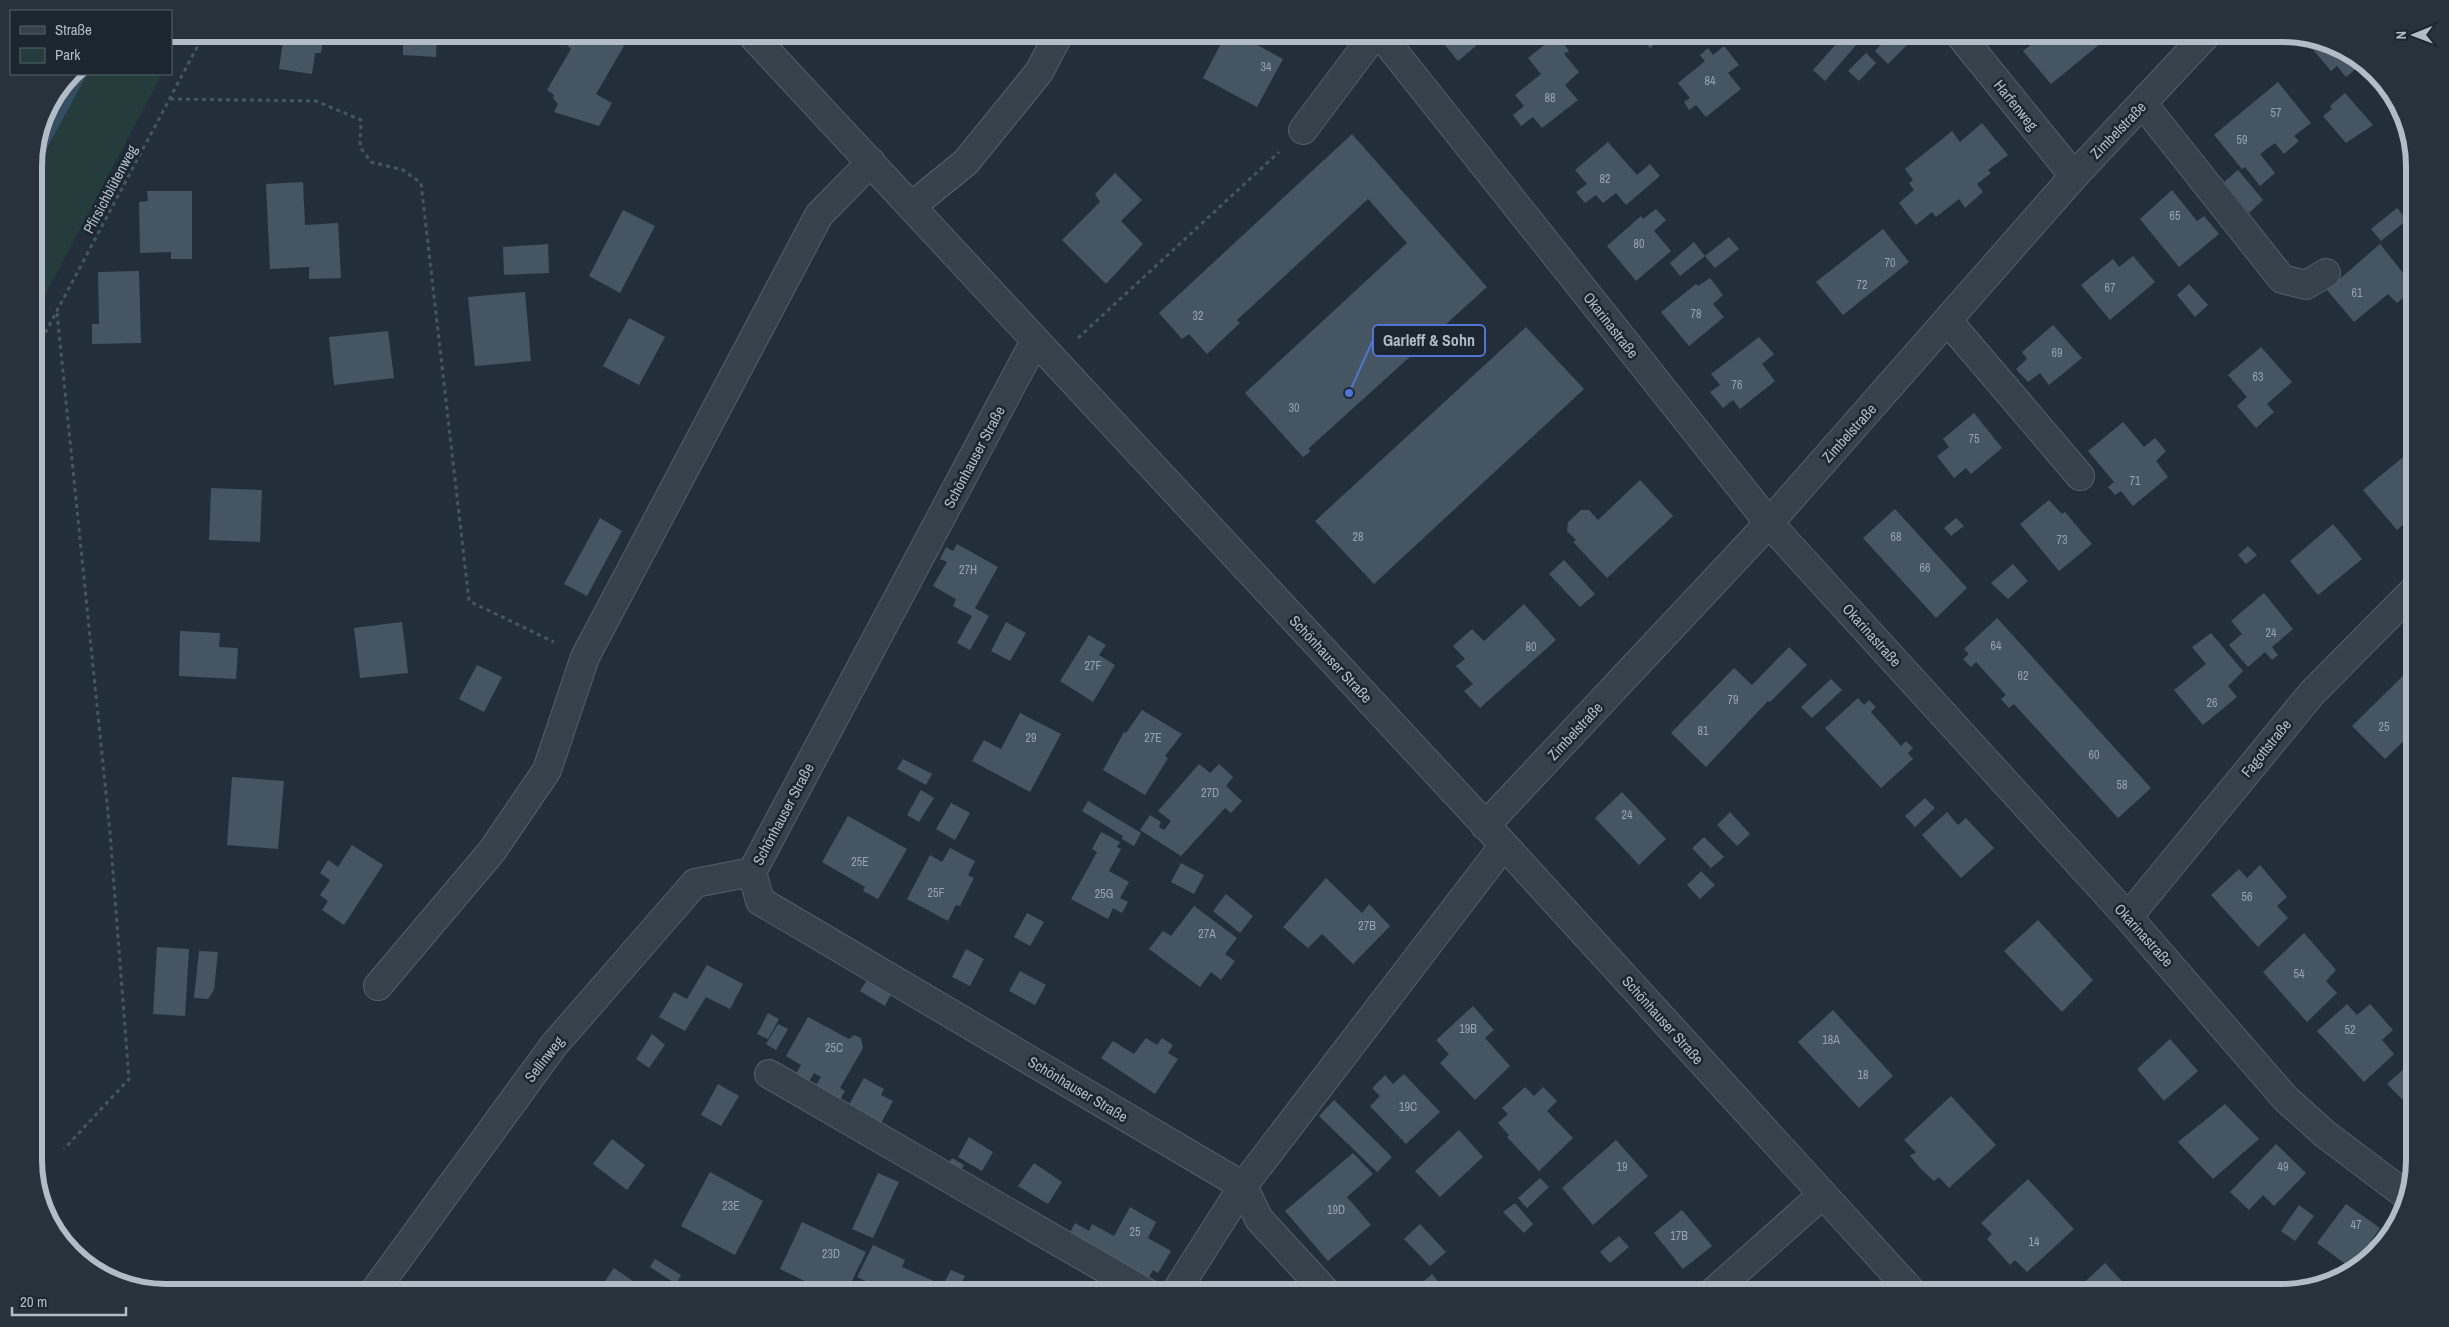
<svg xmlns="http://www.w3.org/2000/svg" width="2449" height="1327" font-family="'Archivo Narrow',sans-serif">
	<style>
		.green { fill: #243c3c }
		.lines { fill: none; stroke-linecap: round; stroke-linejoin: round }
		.stream { stroke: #354d63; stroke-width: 11 }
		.building { fill: #465562 }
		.minor-casing { stroke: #545f69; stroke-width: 30 }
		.path { stroke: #425859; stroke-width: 3; stroke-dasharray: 4 4; stroke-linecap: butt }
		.minor { stroke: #36414b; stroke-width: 28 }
		.labels { text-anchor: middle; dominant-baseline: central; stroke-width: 5; stroke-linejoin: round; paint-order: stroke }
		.number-label { font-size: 12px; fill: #96a2ae }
		.street-label { font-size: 15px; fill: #b1bcc7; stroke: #1b2630 }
		.rim { fill: none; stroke: #b1bcc7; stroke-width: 6 }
		.leader { fill: none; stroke: #5174d2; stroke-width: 2 }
		.callout-dot { fill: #5174d2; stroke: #1b2630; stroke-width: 2 }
		.callout { fill: #1b2630; stroke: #5174d2; stroke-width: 2 }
		.callout-label { font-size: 16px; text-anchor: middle; font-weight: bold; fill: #b1bcc7 }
	</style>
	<rect width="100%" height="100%" fill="#222f3b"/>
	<path class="green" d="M72,74H162L34,316V158L44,116Z"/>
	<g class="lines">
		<path class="stream" d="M34,160L81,74"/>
	</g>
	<path class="building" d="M284,34H324L321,53H315L312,74L279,69Z
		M403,34H437L436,57L403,55Z
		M571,34H605L624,46L596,94L612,103L599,126L554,112L558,104L553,98L554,95L547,90L571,49L565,43Z
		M1226,34H1237L1283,59L1257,107L1203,78Z
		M1436,34H1490L1458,61Z
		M1639,34H1667L1650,48Z
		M1845,34L1857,44L1825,81L1813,70Z
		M1891,34H1900L1909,43L1888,64L1875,51Z
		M2038,34H2112L2051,84L2023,51L2041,37Z
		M1557,35L1569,51L1564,54L1579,72L1565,85L1578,100L1542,128L1533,117L1521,126L1513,115L1524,106L1515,95L1541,74L1528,58Z
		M2304,39L2341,48L2359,66L2346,77L2337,66L2331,71Z
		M1724,46L1739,65L1728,73L1741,89L1706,117L1696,105L1689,110L1684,102L1690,98L1678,83L1705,61L1700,55L1708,48L1713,55Z
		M1866,53L1876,63L1859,81L1848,71Z
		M2278,82L2311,123L2294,136L2299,141L2284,154L2275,143L2260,154L2275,173L2260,186L2245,167L2242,169L2214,135Z
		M2345,93L2373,125L2346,143L2323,116L2332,109L2330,106Z
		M1982,123L2008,155L1988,170L1991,173L1977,184L1983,192L1965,208L1959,199L1936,217L1932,212L1916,225L1899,203L1914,190L1909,183L1913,180L1905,169L1952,131L1960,142Z
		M1352,134L1487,287L1308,449L1311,451L1303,457L1245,393L1407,243L1368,199L1237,320L1240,323L1207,354L1189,334L1182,339L1159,313Z
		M1608,142L1637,175L1650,164L1660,176L1626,205L1616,193L1603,203L1596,195L1585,203L1576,192L1587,184L1575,170Z
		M2238,170L2263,200L2249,213L2224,182Z
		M1115,173L1142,200L1121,221L1143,244L1106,284L1062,240L1100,202L1095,194Z
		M303,182L305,225L338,223L341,278L309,279V267L270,269L266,184Z
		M2172,190L2197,221L2204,216L2219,234L2179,267L2140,219Z
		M147,191H192V259H171V252L140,253L139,202L148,201Z
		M2397,208L2407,220L2381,241L2371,229Z
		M1656,209L1666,220L1654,231L1671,251L1636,281L1607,246L1641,216L1643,219Z
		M623,210L655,226L620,293L589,276Z
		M1883,229L1909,262L1843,315L1816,282Z
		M1729,237L1739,249L1715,268L1705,256L1680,276L1670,263L1694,242L1705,256Z
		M548,244L549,273L504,275L503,247Z
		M2380,244L2415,288L2397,303L2388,294L2354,322L2327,290Z
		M2133,256L2155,282L2110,320L2081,285L2113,259L2119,267Z
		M139,271L141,343L92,344V324H99L98,272Z
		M1710,278L1723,295L1713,304L1724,317L1689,346L1661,312L1696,284L1698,286Z
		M2189,284L2208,305L2195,317L2177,295Z
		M525,292L531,361L475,366L468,297Z
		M629,318L665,337L639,385L603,366Z
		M2053,325L2082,358L2049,385L2040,373L2028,382L2016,369L2027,359L2022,352Z
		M1526,327L1584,389L1374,584L1315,521Z
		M388,331L394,378L334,385L329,337Z
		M1759,337L1774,354L1762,364L1775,381L1740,409L1733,400L1723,408L1710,392L1720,385L1711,374Z
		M2261,347L2292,382L2267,404L2274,412L2256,428L2237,406L2247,397L2228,375Z
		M1974,413L2002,448L1971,474L1966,468L1954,478L1937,456L1949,447L1943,439Z
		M2123,422L2144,447L2155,438L2166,451L2156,461L2168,477L2133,506L2121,491L2115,495L2108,487L2114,482L2088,451Z
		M2407,454L2415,463V503L2406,510L2412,517L2397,530L2363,490Z
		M1640,480L1673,516L1607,578L1573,542L1576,540L1567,531L1568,522L1581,510H1589L1598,520Z
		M211,488L262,490L260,542L209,540Z
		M2049,500L2062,514L2065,512L2092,544L2059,571L2020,524Z
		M1895,509L1967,588L1936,618L1863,538Z
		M600,518L622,531L587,596L564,584Z
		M1956,518L1964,526L1951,536L1944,528Z
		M2333,524L2362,559L2318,595L2290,561Z
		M957,544L998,567L975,608L989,616L970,650L957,643L972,616L953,606L956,599L933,586L947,562L940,559L946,547L953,551Z
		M2248,546L2257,555L2246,564L2238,555Z
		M1564,560L1595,594L1580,607L1549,574Z
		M2013,564L2028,581L2008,599L1991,583Z
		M2264,593L2293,629L2272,647L2278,655L2272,660L2265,652L2248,667L2229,645L2242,634L2231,621Z
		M1524,604L1556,640L1480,708L1464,691L1473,684L1456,666L1465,659L1453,646L1472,629L1484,641Z
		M1997,618L2151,788L2118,818L2014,704L2009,708L2001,699L2006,695L1976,662L1971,667L1963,659L1969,654L1964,649Z
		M402,622L408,673L360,678L354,628Z
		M1006,622L1026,633L1010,661L991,651Z
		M180,631L220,633L219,647L238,648L236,679L179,676Z
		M2211,633L2243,671L2228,686L2237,697L2203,725L2174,690L2206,664L2192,647Z
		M1089,635L1106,645L1099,655L1115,665L1093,702L1060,681Z
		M1789,647L1807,665L1770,702L1768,701L1706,767L1671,733L1734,668L1752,685Z
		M2415,664V730L2385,759L2352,726Z
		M477,665L502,677L484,712L459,699Z
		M1831,679L1842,690L1812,718L1801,707Z
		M1858,698L1864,705L1869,700L1876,707L1871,712L1901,746L1906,741L1913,748L1908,753L1913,759L1881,788L1825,728Z
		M1142,710L1182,734L1165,756L1168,758L1145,795L1103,770L1124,732L1126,733Z
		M1020,713L1061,734L1030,792L972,761L984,740L1001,749Z
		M903,759L932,774L926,785L897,769Z
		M1199,764L1210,773L1219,764L1233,777L1226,786L1242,801L1231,813L1225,808L1181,856L1140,830L1150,815L1161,822L1159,827L1164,830L1171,821L1158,811Z
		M232,777L284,781L278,849L227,845Z
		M921,790L934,798L919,822L907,815Z
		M1622,792L1666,839L1639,865L1595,818Z
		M1925,798L1935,808L1915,827L1905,816Z
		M1088,801L1141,833L1134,846L1122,839L1123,836L1082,811Z
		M951,803L970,813L955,840L936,829Z
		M1730,812L1750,834L1737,846L1717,825Z
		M1947,812L1958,825L1966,818L1994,848L1961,878L1922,835Z
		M848,816L907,849L878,899L863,891L865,887L822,862Z
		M1101,832L1120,842L1117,847L1121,849L1109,871L1129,882L1120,898L1128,902L1122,913L1113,908L1108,919L1071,899L1097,852L1092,849Z
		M1704,837L1724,857L1711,868L1692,848Z
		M352,845L383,865L344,925L322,910L328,901L320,895L330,880L320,873L328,860L338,867Z
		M950,848L975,861L968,875L974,878L960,906L956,905L948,921L907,899L930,855L942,862Z
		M1181,863L1204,875L1194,894L1171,882Z
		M2260,865L2287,897L2277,906L2288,918L2258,947L2211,895L2239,869L2247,878Z
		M1701,871L1715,885L1700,899L1687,885Z
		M1326,878L1362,913L1369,904L1390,926L1353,964L1322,934L1308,948L1283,927Z
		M1226,894L1253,916L1240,933L1213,911Z
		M1194,906L1237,938L1225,954L1235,961L1221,980L1211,972L1200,987L1149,949L1163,931L1171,936Z
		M1027,913L1044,922L1030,946L1014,937Z
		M2038,920L2093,980L2062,1012L2004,951Z
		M2304,933L2336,970L2326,981L2337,993L2307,1022L2263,972Z
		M157,947L189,949L185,1016L153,1014Z
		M966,949L984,959L970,986L952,977Z
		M199,951L218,952L214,990L208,999L194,998Z
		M707,965L743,984L730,1009L706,997L685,1031L659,1017L674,992L687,999Z
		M1020,971L1046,985L1035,1005L1009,991Z
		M868,978L892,992L885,1006L860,991Z
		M2347,1004L2357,1015L2370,1004L2393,1030L2382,1040L2394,1054L2364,1082L2317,1031Z
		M1473,1006L1494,1030L1485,1038L1510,1066L1475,1100L1440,1063L1449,1054L1436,1040Z
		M1833,1010L1893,1076L1859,1108L1798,1042Z
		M768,1013L779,1019L768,1039L757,1034Z
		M808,1017L849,1039L854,1035L861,1038L863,1048L840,1088L845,1091L835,1108L811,1094L821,1077L814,1073L807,1085L794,1077L801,1065L786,1056Z
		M778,1024L788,1029L776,1050L766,1044Z
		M652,1034L665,1045L649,1068L636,1059Z
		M1146,1038L1157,1045L1162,1038L1173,1045L1168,1053L1178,1059L1155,1094L1101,1058L1113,1041L1134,1054Z
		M2170,1039L2198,1071L2164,1101L2137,1069Z
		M2415,1059V1112L2387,1084Z
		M1404,1074L1440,1112L1406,1144L1370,1106L1380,1096L1372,1088L1385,1075L1393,1084Z
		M864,1078L884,1089L881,1095L893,1101L880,1125L848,1106Z
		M718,1084L739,1096L721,1126L701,1115Z
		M1525,1087L1534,1096L1543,1087L1557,1101L1547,1111L1573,1138L1539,1171L1507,1137L1509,1135L1498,1123L1508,1114L1502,1108Z
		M1951,1096L1996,1145L1949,1188L1939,1177L1934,1181L1921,1169L1910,1156L1916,1152L1904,1140Z
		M1334,1100L1392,1157L1377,1172L1319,1116Z
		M2225,1104L2259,1139L2213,1179L2178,1142Z
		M1459,1130L1483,1157L1440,1197L1415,1171Z
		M969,1137L993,1152L982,1171L958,1157Z
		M612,1139L645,1165L627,1190L593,1164Z
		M1616,1140L1648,1176L1593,1225L1562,1188Z
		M2276,1144L2306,1173L2274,1206L2263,1195L2249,1210L2230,1192Z
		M1353,1153L1373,1174L1347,1197L1371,1225L1328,1261L1285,1211Z
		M952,1158L964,1165L957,1176L945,1169Z
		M1034,1163L1062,1182L1048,1204L1018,1186Z
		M710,1172L763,1201L735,1255L681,1226Z
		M878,1173L899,1182L873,1238L852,1229Z
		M1540,1178L1549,1187L1527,1208L1518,1198Z
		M2028,1179L2074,1229L2027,1272L2015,1260L2010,1265L1987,1239L1992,1234L1981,1223Z
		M1515,1203L1533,1224L1524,1233L1503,1212Z
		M2346,1204L2380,1228L2371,1241L2378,1246L2355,1271L2317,1243Z
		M2299,1205L2314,1216L2295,1241L2281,1231Z
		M1130,1207L1156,1222L1148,1238L1171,1251L1158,1273L1153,1270L1148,1279L1068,1236L1075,1223L1089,1231L1092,1224L1114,1236Z
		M1682,1210L1712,1246L1683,1269L1654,1233Z
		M802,1222L866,1252L846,1293H829L780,1269Z
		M1420,1224L1446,1252L1430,1266L1404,1239Z
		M1619,1236L1629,1247L1610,1263L1600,1252Z
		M873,1245L905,1260L902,1267L945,1286L942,1293H890L857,1277Z
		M655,1259L681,1275L676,1284L650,1267Z
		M2105,1263L2133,1293H2073Z
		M614,1268L650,1293H597Z
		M951,1270L965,1276L959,1288L945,1281Z
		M1432,1274L1443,1288L1436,1293H1410Z"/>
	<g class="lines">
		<g class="minor-casing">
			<path id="minor" d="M751,34L1504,845L1913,1293
				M1380,34L1769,523L2128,917L2285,1098L2325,1134L2407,1196
				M1959,34L2074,176
				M2143,104L2282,279L2306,285L2326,273
				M1303,130L1375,34
				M912,206L966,162L1039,72L1059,34
				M1948,321L2080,476
				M1035,341L752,872L760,901L1243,1186L1259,1219L1327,1293
				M1485,826L1769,523L2074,176L2207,34
				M2128,917L2312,693L2415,589
				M378,986L492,851L547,770L585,657L819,215L871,162
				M769,1074L1147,1293
				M373,1293L554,1045L695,883L752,872
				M1175,1293L1243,1186L1504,845
				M1712,1293L1822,1195"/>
		</g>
		<path class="path" d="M170,99L316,101L361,120L360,147L371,162L403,170L421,183L469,601L554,642
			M57,313L110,833L129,1079L64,1149
			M1078,338L1279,152
			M34,354L204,34"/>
		<use href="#minor" class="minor"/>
	</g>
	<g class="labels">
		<g class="number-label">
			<text x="1266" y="67">34</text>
			<text x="1710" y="81">84</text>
			<text x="1550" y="98">88</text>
			<text x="2276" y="113">57</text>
			<text x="2242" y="140">59</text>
			<text x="1605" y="179">82</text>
			<text x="2175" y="216">65</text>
			<text x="1639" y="244">80</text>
			<text x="1890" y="263">70</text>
			<text x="1862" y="285">72</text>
			<text x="2110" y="288">67</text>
			<text x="2357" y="293">61</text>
			<text x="1696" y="314">78</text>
			<text x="1198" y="316">32</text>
			<text x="2057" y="353">69</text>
			<text x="2258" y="377">63</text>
			<text x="1737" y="385">76</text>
			<text x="1294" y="408">30</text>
			<text x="1974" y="439">75</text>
			<text x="2135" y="481">71</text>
			<text x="1358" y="537">28</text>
			<text x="1896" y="537">68</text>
			<text x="2062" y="540">73</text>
			<text x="1925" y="568">66</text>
			<text x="968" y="570">27H</text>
			<text x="2271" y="633">24</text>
			<text x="1996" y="646">64</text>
			<text x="1531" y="647">80</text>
			<text x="1093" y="666">27F</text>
			<text x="2023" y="676">62</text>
			<text x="1733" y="700">79</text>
			<text x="2212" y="703">26</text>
			<text x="2384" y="727">25</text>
			<text x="1703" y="731">81</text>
			<text x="1031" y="738">29</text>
			<text x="1153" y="738">27E</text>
			<text x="2094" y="755">60</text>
			<text x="2122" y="785">58</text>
			<text x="1210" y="793">27D</text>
			<text x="1627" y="815">24</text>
			<text x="860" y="862">25E</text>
			<text x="936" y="893">25F</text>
			<text x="1104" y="894">25G</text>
			<text x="2247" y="897">56</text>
			<text x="1367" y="926">27B</text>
			<text x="1207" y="934">27A</text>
			<text x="2299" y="974">54</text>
			<text x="1468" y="1029">19B</text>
			<text x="2350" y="1030">52</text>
			<text x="1831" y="1040">18A</text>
			<text x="834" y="1048">25C</text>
			<text x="1863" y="1075">18</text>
			<text x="1408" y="1107">19C</text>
			<text x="1622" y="1167">19</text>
			<text x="2283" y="1167">49</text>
			<text x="731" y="1206">23E</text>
			<text x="1336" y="1210">19D</text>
			<text x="2356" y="1225">47</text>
			<text x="1135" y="1232">25</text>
			<text x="1679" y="1236">17B</text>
			<text x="2034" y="1242">14</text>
			<text x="831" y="1254">23D</text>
		</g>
		<g class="street-label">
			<text transform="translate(2016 105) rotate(51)">Harfenweg</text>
			<text transform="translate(2118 130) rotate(-46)">Zimbelstraße</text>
			<text transform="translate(110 189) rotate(-62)">Pfirsichblütenweg</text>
			<text transform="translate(1611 325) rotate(52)">Okarinastraße</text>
			<text transform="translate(1849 433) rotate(-48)">Zimbelstraße</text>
			<text transform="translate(974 457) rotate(-62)">Schönhauser Straße</text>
			<text transform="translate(1872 635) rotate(48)">Okarinastraße</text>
			<text transform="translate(1331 659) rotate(47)">Schönhauser Straße</text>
			<text transform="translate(1575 731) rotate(-47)">Zimbelstraße</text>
			<text transform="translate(2266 748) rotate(-51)">Fagottstraße</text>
			<text transform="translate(783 814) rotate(-62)">Schönhauser Straße</text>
			<text transform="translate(2144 935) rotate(48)">Okarinastraße</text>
			<text transform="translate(1663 1020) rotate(48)">Schönhauser Straße</text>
			<text transform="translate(544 1059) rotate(-52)">Sellinweg</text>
			<text transform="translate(1078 1089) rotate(31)">Schönhauser Straße</text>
		</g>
	</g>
	<path d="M0 0H2449V1327H0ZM166 42H2282A124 124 0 0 1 2406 166V1160A124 124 0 0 1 2282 1284H166A124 124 0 0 1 42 1160V166A124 124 0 0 1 166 42Z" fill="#27323c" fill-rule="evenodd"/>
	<path class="rim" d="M166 42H2282A124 124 0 0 1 2406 166V1160A124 124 0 0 1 2282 1284H166A124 124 0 0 1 42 1160V166A124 124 0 0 1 166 42Z"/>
	<path class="leader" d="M1349 393L1373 340"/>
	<circle class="callout-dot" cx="1349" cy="393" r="5"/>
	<rect class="callout" x="1373" y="325" width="112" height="31" rx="5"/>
	<g class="callout-label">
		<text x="1429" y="346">Garleff &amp; Sohn</text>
	</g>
	<rect x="10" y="10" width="162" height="65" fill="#1b2630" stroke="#57626c"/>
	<rect x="20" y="26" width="25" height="8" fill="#36414b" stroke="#57626c"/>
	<text x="55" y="35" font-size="15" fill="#b1bcc7">Straße</text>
	<rect x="20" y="48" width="25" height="15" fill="#243c3c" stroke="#57626c"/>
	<text x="55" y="60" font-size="15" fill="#b1bcc7">Park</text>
	<g transform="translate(2414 35) rotate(269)" stroke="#1b2630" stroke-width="4" paint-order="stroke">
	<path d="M0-4L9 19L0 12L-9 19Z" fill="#b1bcc7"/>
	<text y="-8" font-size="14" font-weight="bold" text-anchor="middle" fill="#b1bcc7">N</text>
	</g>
	<path d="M12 1307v8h114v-8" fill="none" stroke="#b1bcc7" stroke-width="2.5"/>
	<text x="20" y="1307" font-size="15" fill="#b1bcc7" stroke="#1b2630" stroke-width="4" paint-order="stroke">20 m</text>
</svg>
